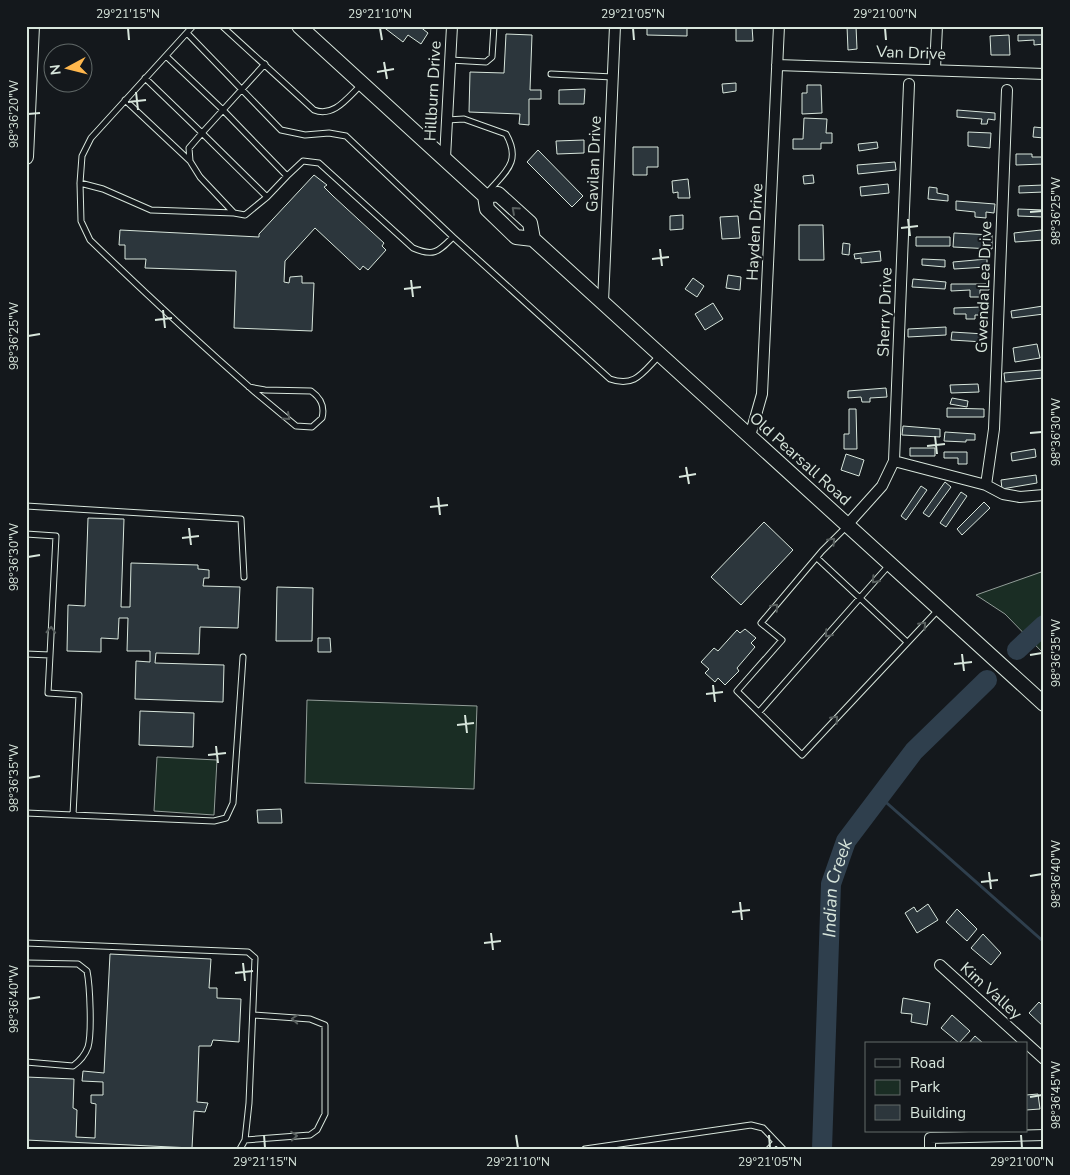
<svg xmlns="http://www.w3.org/2000/svg" width="1070" height="1175" font-family="'Nunito Sans',sans-serif">
	<style>
		.green { fill: #1a2d24; stroke: #939e99 }
		.lines { fill: none; stroke-linecap: round; stroke-linejoin: round }
		.stream { stroke: #2f3f4d; stroke-width: 3 }
		.river { stroke: #2f3f4d; stroke-width: 20 }
		.building { fill: #2c363c; stroke: #d8e6dc }
		.lane-casing { stroke: #d8e6dc; stroke-width: 7 }
		.street-casing { stroke: #d8e6dc; stroke-width: 12 }
		.secondary-casing { stroke: #d8e6dc; stroke-width: 16 }
		.lane { stroke: #14181c; stroke-width: 5 }
		.street { stroke: #14181c; stroke-width: 10 }
		.secondary { stroke: #14181c; stroke-width: 14 }
		.oneway { stroke: #59605f }
		.ticks { fill: none; stroke: #d8e6dc; stroke-width: 2 }
		.labels { text-anchor: middle; dominant-baseline: central; stroke-width: 4; stroke-linejoin: round; paint-order: stroke }
		.street-label { font-size: 16px; fill: #d8e6dc; stroke: #14181c }
		.water-label { font-size: 18px; font-style: italic; fill: #d8e6dc; stroke: #14181c }
		.neatline { fill: none; stroke: #d8e6dc; stroke-width: 2 }
		.ticks-label { font-size: 12px; text-anchor: middle; fill: #d8e6dc }
	</style>
	<rect width="100%" height="100%" fill="#14181c"/>
	<path class="green" d="M1044,571V654L1005,614L976,595Z
		M307,700L477,706L474,789L305,783Z
		M157,757L217,760L214,815L154,811Z"/>
	<g class="lines">
		<path class="stream" d="M880,797L1044,942"/>
		<g class="river">
			<path d="M1017,650L1044,625"/>
			<path id="s1" d="M822,1149L831,884L846,841L914,751L987,680"/>
		</g>
	</g>
	<path class="building" d="M382,26H419L428,33L421,44L408,35L403,42Z
		M647,26H687V36L647,35Z
		M736,26H752L753,41H736Z
		M847,26H856L857,49L848,50Z
		M506,34L532,35L530,90H541V99H529V125L519,124L520,114L469,112L470,72L504,73Z
		M1009,35L1010,55H991L990,36Z
		M1018,35H1044V44L1034,45V40L1018,41Z
		M736,83V91L723,93L722,84Z
		M807,85H821L822,113L802,114V93H807Z
		M585,89L584,104H559V90Z
		M957,110L995,113V120L988,119L987,124H981L982,119L957,117Z
		M804,118L827,119L826,133H832V143H821V149H793V139H803Z
		M1034,127L1044,128V138L1033,137Z
		M968,132L991,133L990,148L968,146Z
		M584,140V153L557,154L556,141Z
		M877,142L878,148L859,151L858,144Z
		M633,147H658V167H647V175H633Z
		M538,150L583,196L572,207L527,162Z
		M1016,154H1032V157H1044V164L1016,165Z
		M895,162L896,170L858,174L857,165Z
		M314,175L327,185L324,187L333,196L384,243L382,246L386,250L368,270L363,266L360,270L315,228L285,261L284,282L289,283L290,277L302,276V283H314L312,331L234,328L236,271L145,268L146,259H125V245H119L120,230L259,237V234Z
		M813,175L814,183L804,184L803,176Z
		M688,179L690,198H678V192L673,193L672,181Z
		M888,184L889,193L861,196L860,187Z
		M1044,185V192L1019,193V186Z
		M929,187L937,188V193L948,195V201L928,199Z
		M956,201L995,204L994,213L986,212V218L975,217V212L956,210Z
		M1018,209L1044,210V217L1018,216Z
		M683,215V229L670,230V216Z
		M738,216L740,238L722,239L720,217Z
		M799,225H823L824,260H799Z
		M1041,230L1044,240L1015,242L1014,233Z
		M954,233L992,235V249L953,247Z
		M916,237H950V246H916Z
		M843,243L850,244L849,255L842,254Z
		M880,251L881,261L861,263V258L855,259L854,254Z
		M922,259L945,260V267L922,265Z
		M987,259V267L954,269L953,262Z
		M728,275L741,277L740,290L726,288Z
		M693,278L704,286L697,297L685,289Z
		M913,279L946,282L945,289L912,287Z
		M951,284H989V290H980V297H970V290L951,291Z
		M713,303L723,319L705,330L695,314Z
		M1043,306L1044,314L1012,318L1011,311Z
		M982,307V315H975V319H966V314H954V308Z
		M946,327V335L908,337V329Z
		M952,332L985,334L984,342L951,340Z
		M1037,344L1040,358L1015,362L1013,348Z
		M1042,370L1043,378L1005,382L1004,373Z
		M978,384L979,392L951,393L950,385Z
		M886,388L887,397L870,398V402H862L861,397L848,398V391Z
		M952,398L968,401L967,407L950,404Z
		M947,408L984,409V417H947Z
		M849,409H856L857,449H844V434H849Z
		M903,426L940,429V437L902,435Z
		M945,432L975,434V440H966V442L944,441Z
		M910,448H935V456H910Z
		M1035,449L1036,457L1012,461L1011,453Z
		M944,452H967V464H958V458H944Z
		M846,454L864,460L859,476L841,470Z
		M1036,475L1037,483L1002,489L1001,480Z
		M945,482L951,487L929,517L923,513Z
		M921,486L927,490L906,520L901,516Z
		M961,492L967,496L946,527L940,523Z
		M984,502L990,508L962,535L957,529Z
		M88,518L124,519L121,607H130L131,563L198,565V569L209,570V578H204L203,586L240,587L238,628L200,627L199,654L156,653L155,663L224,665L223,702L135,699L136,661L150,662V651H127L128,618H119L118,639L101,638V652L67,651L68,605L85,606Z
		M764,522L793,550L741,605L711,577Z
		M277,587L313,588L312,641H276Z
		M745,629L756,638L751,643L755,647L737,668L739,671L725,685L718,678L715,682L705,673L709,669L701,662L714,648L718,651L737,630L740,633Z
		M318,638H330L331,652H318Z
		M140,711L194,713L193,747L139,745Z
		M281,809L282,823H258L257,810Z
		M928,904L938,920L917,933L905,913L914,907L917,912Z
		M957,909L977,929L967,941L946,922Z
		M983,934L1001,953L991,965L971,948Z
		M110,954L211,959L209,988H217V998L241,999L239,1042L213,1040L211,1046H199L197,1102L208,1103L205,1112L194,1111L192,1148L26,1140V1077L74,1079L73,1108L77,1110L76,1137L95,1138L96,1104L91,1103V1095H103V1082L82,1081L83,1071L104,1073Z
		M903,998L930,1003L927,1025L911,1022L912,1014L901,1013Z
		M1039,1002L1044,1007V1027L1029,1013Z
		M952,1015L970,1031L959,1043L941,1028Z
		M975,1036L984,1044H968Z
		M1038,1094L1040,1109L1026,1110V1095Z"/>
	<g class="lines">
		<g class="lane-casing">
			<path id="lane" d="M193,26L91,138L82,156L80,183L81,221L90,240C144,292 199,343 255,392L296,426L312,427L322,418C325,406 321,398 311,391L265,390L249,387
				M222,26L314,110C334,118 348,97 362,84
				M187,33L281,130L305,135L329,133L346,136L453,237
				M166,56L223,110L202,133L267,197L287,176
				M450,60L486,62L492,57L494,26
				M265,64L223,110L287,176L303,161L319,163L413,248C434,257 438,252 453,237L610,379C635,388 643,372 659,356
				M551,74L613,77
				M145,78L202,133L189,148L190,161L200,177L234,213L245,215L267,197
				M125,100L190,161
				M447,120L464,119L506,134C522,162 505,172 487,193
				M80,183L103,189L151,210L234,213
				M26,506L241,519L244,577
				M847,526L822,551L761,623L782,640L737,691L802,755L938,610
				M26,534L56,536L50,655L26,654
				M817,558L907,642
				M50,655L48,693L79,695L73,815
				M759,712L890,564
				M26,813L214,821L226,818L233,803L243,657
				M26,943L248,952L255,958L249,1103L245,1140L240,1149
				M26,963L78,964L87,971C90,986 92,1033 88,1047C85,1055 80,1061 73,1066L26,1062
				M245,1140L310,1135L317,1130L325,1114V1025L310,1019L253,1015
				M585,1149L751,1125L763,1128L783,1149
				M769,1149L776,1142"/>
		</g>
		<g class="street-casing">
			<path id="street" d="M777,65L1044,74
				M935,69L937,26
				M445,158L452,26
				M603,302L615,26
				M750,436L762,394L779,26
				M894,461L986,485L1003,494L1020,497L1044,495
				M986,485L994,429L1007,90
				M847,525L882,486L894,461L909,84
				M940,965L1044,1059
				M930,1149V1138L1044,1135"/>
		</g>
		<g class="secondary-casing">
			<path id="secondary" d="M299,26L485,196L487,209L516,237L533,239
				M26,157L32,26
				M485,196L498,194L530,223L533,239L1044,704"/>
		</g>
		<use href="#lane" class="lane"/>
		<use href="#street" class="street"/>
		<use href="#secondary" class="secondary"/>
	</g>
	<defs><path id="oneway-chevron" d="M-2-3.5L2.5 0L-2 3.5" fill="none" stroke-width="1.6" stroke-linecap="round" stroke-linejoin="round" transform="scale(1.25)"/></defs>
	<g class="oneway">
		<use href="#oneway-chevron" transform="translate(515 210) rotate(-138)"/>
		<use href="#oneway-chevron" transform="translate(287 417) rotate(42)"/>
		<use href="#oneway-chevron" transform="translate(832 541) rotate(-46)"/>
		<use href="#oneway-chevron" transform="translate(875 580) rotate(132)"/>
		<use href="#oneway-chevron" transform="translate(775 607) rotate(-49)"/>
		<use href="#oneway-chevron" transform="translate(923 625) rotate(-46)"/>
		<use href="#oneway-chevron" transform="translate(51 630) rotate(-87)"/>
		<use href="#oneway-chevron" transform="translate(828 634) rotate(131)"/>
		<use href="#oneway-chevron" transform="translate(835 719) rotate(-47)"/>
		<use href="#oneway-chevron" transform="translate(295 1019) rotate(-176)"/>
		<use href="#oneway-chevron" transform="translate(294 1136) rotate(-4)"/>
	</g>
	<path class="ticks" d="M128,28L129,40M380,28L382,40M633,28L634,40M885,28L886,40M384,62L387,79M377,72L394,69M136,92L138,110M128,102L146,100M28,114L40,113M1030,212L1042,211M908,219L910,236M901,228L918,226M660,249L662,266M652,259L669,257M411,280L413,297M404,289L421,287M163,310L165,328M155,320L172,318M28,336L40,334M1030,433L1042,432M935,436L937,454M927,446L945,444M686,467L689,484M679,477L696,474M438,497L440,515M430,507L448,505M189,528L191,545M182,538L199,536M28,557L40,555M962,654L964,671M1030,655L1042,653M954,664L972,662M713,685L715,702M706,694L723,692M465,715L467,733M457,725L474,723M216,746L218,763M208,755L226,753M28,778L40,776M989,872L991,889M1030,876L1042,874M981,882L998,880M740,902L742,920M732,912L750,910M491,933L493,950M484,943L501,941M243,963L245,981M235,973L253,971M28,999L40,997M1030,1097L1042,1095M264,1135L265,1148M516,1135L518,1148M769,1135L770,1148M1021,1135L1022,1148"/>
	<g class="labels">
		<g class="street-label">
			<text transform="translate(911 53) rotate(2)">Van Drive</text>
			<text transform="translate(433 91) rotate(-87)">Hillburn Drive</text>
			<text transform="translate(594 164) rotate(-88)">Gavilan Drive</text>
			<text transform="translate(755 232) rotate(-87)">Hayden Drive</text>
			<text transform="translate(984 287) rotate(-88)">Gwenda Lea Drive</text>
			<text transform="translate(885 312) rotate(-88)">Sherry Drive</text>
			<text transform="translate(800 459) rotate(42)">Old Pearsall Road</text>
			<text transform="translate(991 991) rotate(42)">Kim Valley</text>
		</g>
		<g class="water-label">
			<text stroke="none"><textPath href="#s1" startOffset="262">Indian Creek</textPath></text>
		</g>
	</g>
	<rect width="1070" height="1175" fill="none" stroke="#14181c" stroke-width="55"/>
	<rect x="865" y="1042" width="162" height="90" fill="#14181c" stroke="#626a69"/>
	<rect x="875" y="1059" width="25" height="8" fill="#14181c" stroke="#626a69"/>
	<text x="910" y="1068" font-size="15" fill="#d8e6dc">Road</text>
	<rect x="875" y="1080" width="25" height="15" fill="#1a2d24" stroke="#626a69"/>
	<text x="910" y="1092" font-size="15" fill="#d8e6dc">Park</text>
	<rect x="875" y="1105" width="25" height="15" fill="#2c363c" stroke="#626a69"/>
	<text x="910" y="1118" font-size="15" fill="#d8e6dc">Building</text>
	<g transform="translate(68 68) rotate(263)"><circle r="24" fill="#14181c" stroke="#626a69"/>
	<path d="M0-4L9 19L0 12L-9 19Z" fill="#ffb74d"/>
	<text y="-8" font-size="14" font-weight="bold" text-anchor="middle" fill="#d8e6dc">N</text>
	</g>
	<rect x="28" y="28" width="1014" height="1120" class="neatline"/>
	<g class="ticks-label">
		<text x="128" y="18">29°21'15"N</text>
		<text x="380" y="18">29°21'10"N</text>
		<text x="633" y="18">29°21'05"N</text>
		<text x="885" y="18">29°21'00"N</text>
		<text transform="translate(14 114) rotate(-90)" y="4">98°36'20"W</text>
		<text transform="translate(1056 211) rotate(-90)" y="4">98°36'25"W</text>
		<text transform="translate(14 336) rotate(-90)" y="4">98°36'25"W</text>
		<text transform="translate(1056 432) rotate(-90)" y="4">98°36'30"W</text>
		<text transform="translate(14 557) rotate(-90)" y="4">98°36'30"W</text>
		<text transform="translate(1056 653) rotate(-90)" y="4">98°36'35"W</text>
		<text transform="translate(14 778) rotate(-90)" y="4">98°36'35"W</text>
		<text transform="translate(1056 874) rotate(-90)" y="4">98°36'40"W</text>
		<text transform="translate(14 999) rotate(-90)" y="4">98°36'40"W</text>
		<text transform="translate(1056 1095) rotate(-90)" y="4">98°36'45"W</text>
		<text x="265" y="1166">29°21'15"N</text>
		<text x="518" y="1166">29°21'10"N</text>
		<text x="770" y="1166">29°21'05"N</text>
		<text x="1022" y="1166">29°21'00"N</text>
	</g>
</svg>
